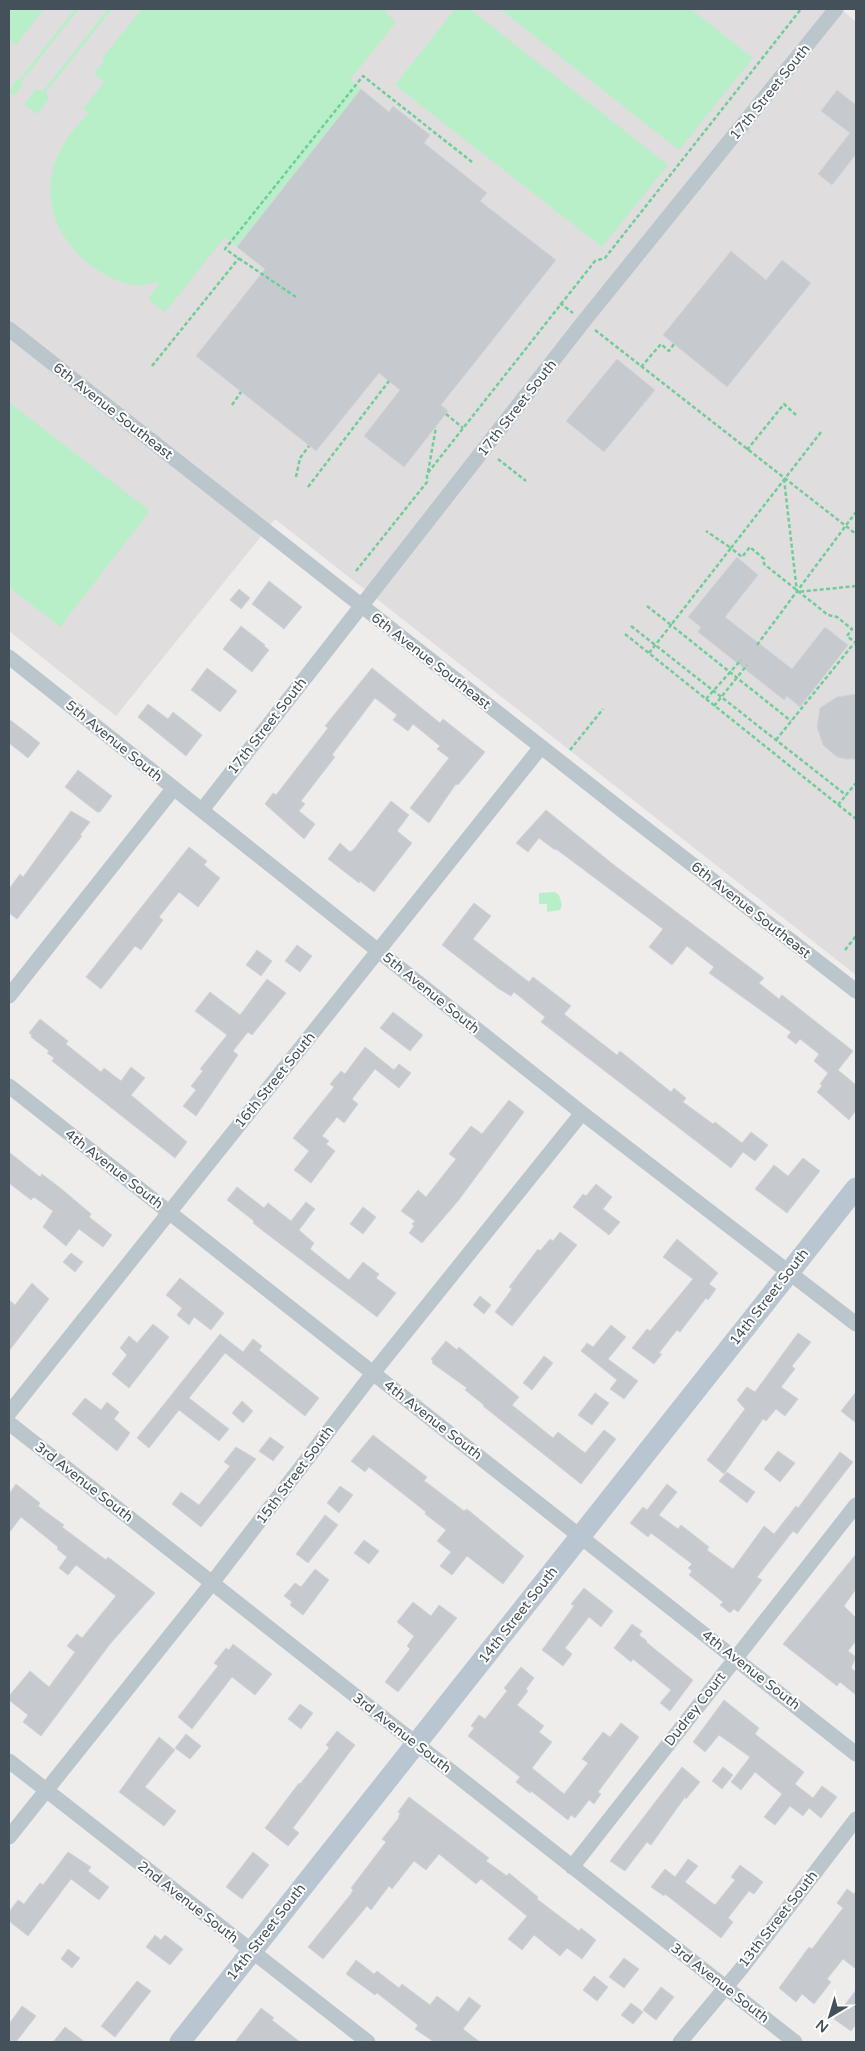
<svg xmlns="http://www.w3.org/2000/svg" width="865" height="2051" font-family="'Varela Round',sans-serif">
	<style>
		.education { fill: #e0ddde }
		.green { fill: #b8efc9 }
		.building { fill: #c6cacf; stroke: #d0d3d8 }
		.lines { fill: none; stroke-linecap: round; stroke-linejoin: round }
		.path { stroke: #70cd99; stroke-width: 2.5; stroke-dasharray: 4 2.5; stroke-linecap: butt }
		.street { stroke: #bac5cc; stroke-width: 15 }
		.secondary { stroke: #b9c6d1; stroke-width: 21 }
		.labels { text-anchor: middle; dominant-baseline: central; stroke-width: 4; stroke-linejoin: round; paint-order: stroke }
		.street-label { font-size: 14px; fill: #44515a; stroke: #fff }
	</style>
	<rect width="100%" height="100%" fill="#efecec"/>
	<path class="education" d="M9,9H841L856,22V975L275,519L116,716L9,631Z"/>
	<path class="green" d="M9,9H44L16,45L9,40Z
		M75,9H79L21,82L23,84L14,96L9,92L17,79L19,80Z
		M108,9H112L46,92L49,99L37,114L24,104L36,89L43,91Z
		M142,9H386L387,14L396,22L350,80L386,109L261,266L225,237L165,312L148,299L160,282C152,283 142,286 134,285C122,284 109,277 99,271C59,246 37,199 59,153C65,138 77,126 88,113L83,109L104,82L94,73L105,61L102,58Z
		M455,9H470L668,165L602,247L395,85Z
		M500,9H691L753,58L679,150Z
		M9,402L150,511L60,627L9,587Z
		M555,892L559,895L562,905L560,910L547,912V904H539V893Z"/>
	<path class="building" d="M361,89L389,112L393,106L430,135L424,143L487,193L480,201L556,260L441,405L448,411L404,467L364,436L400,390L379,373L316,451L196,356L265,269L237,247Z
		M837,90L856,105V154L832,185L818,174L850,133L821,111Z
		M731,251L766,280L782,260L811,283L727,387L663,335Z
		M617,359L655,390L604,452L566,421Z
		M737,557L758,575L725,617L765,648L792,669L825,627L848,645L800,707L787,696L784,700L698,632L701,627L688,617Z
		M269,581L302,607L284,629L252,604Z
		M239,589L250,598L241,609L230,600Z
		M241,626L265,645L264,646L269,650L252,672L223,649Z
		M207,668L237,691L220,712L191,690Z
		M372,668L440,723L443,719L485,752L458,785L456,784L429,823L410,808L449,758L437,749L440,746L413,724L408,731L393,720L397,715L375,698L332,755L335,757L301,801L305,804L299,811L315,824L304,839L265,804L273,793L276,795L328,728L325,726Z
		M856,694V759H846L837,757L823,745L817,727L820,708L837,697Z
		M148,704L168,719L173,712L202,735L186,756L138,717Z
		M9,719L40,743L28,758L9,743Z
		M78,770L112,796L100,812H97L65,787Z
		M391,801L409,815L397,831L412,843L374,892L360,881L359,883L328,859L340,843L350,852L354,849Z
		M546,810L614,865L764,978L759,983L779,999L782,995L853,1051L838,1070L856,1085V1110L849,1120L817,1092L822,1086L820,1084L828,1073L814,1061L819,1054L800,1039L796,1044L787,1037L791,1032L709,973L714,967L687,946L672,965L649,947L663,929L556,849L555,850L539,838L528,852L516,843Z
		M71,811L90,822L80,835L82,836L17,919L9,913V889L20,874L23,877Z
		M189,847L207,861L204,865L220,878L198,907L179,892L159,917L163,920L141,950L135,946L101,989L86,977Z
		M474,903L491,916L473,939L529,982L533,977L571,1006L564,1014L617,1055L620,1051L671,1092L674,1088L686,1098L683,1102L713,1124L715,1122L742,1143L751,1132L768,1145L755,1161L743,1152L731,1168L541,1022L545,1017L514,992L511,996L499,989L442,945Z
		M297,945L312,956L300,972L285,961Z
		M257,950L272,961L261,976L246,965Z
		M267,979L286,993L252,1035L248,1032L233,1051L238,1055L196,1116L183,1106L196,1090L191,1086L203,1071L200,1069L227,1035L195,1011L210,992L240,1015Z
		M393,1012L423,1035L410,1051L380,1028Z
		M40,1019L68,1041L66,1044L101,1072L104,1068L121,1081L131,1067L145,1078L131,1095L187,1142L175,1158L52,1061L54,1058L47,1053L49,1051L31,1037L32,1035L29,1033Z
		M365,1047L394,1070L399,1064L411,1073L399,1088L375,1069L352,1099L358,1104L344,1123L337,1117L322,1136L329,1141L326,1144L335,1151L311,1183L294,1170L309,1151L293,1138L334,1087L330,1084L341,1071L345,1074Z
		M509,1100L524,1112L458,1201L422,1243L409,1233L414,1226L412,1224L415,1221L401,1211L418,1190L426,1197L456,1159L449,1154L471,1126L482,1134Z
		M9,1152L40,1177L42,1174L64,1191L91,1214L89,1217L112,1235L103,1247L79,1229L66,1246L43,1227L53,1211L34,1197L31,1200L9,1183Z
		M803,1158L820,1171L787,1213L755,1189L774,1165L788,1176Z
		M596,1184L612,1197L603,1209L620,1222L609,1235L573,1207L583,1194L586,1196Z
		M237,1187L264,1208L268,1203L291,1221L306,1202L315,1209L299,1230L314,1243L310,1249L349,1280L363,1262L379,1274L376,1278L396,1293L377,1317L267,1234L253,1223L254,1221L227,1200Z
		M363,1207L376,1217L363,1234L350,1224Z
		M560,1232L577,1245L512,1326L495,1312L512,1289L509,1287L538,1249L540,1251L550,1239L553,1241Z
		M677,1239L718,1273L709,1284L716,1289L708,1300L706,1298L680,1332L677,1330L659,1353L662,1354L654,1364L632,1348L647,1329L650,1331L693,1279L663,1257Z
		M71,1253L83,1262L75,1272L63,1262Z
		M180,1278L224,1313L211,1330L194,1317L189,1325L177,1315L182,1308L166,1295Z
		M32,1283L49,1299L9,1351V1300L15,1305Z
		M480,1296L491,1305L484,1314L473,1305Z
		M153,1324L169,1337L129,1388L112,1374L127,1355L120,1348L129,1336L137,1343Z
		M611,1325L626,1337L608,1359L638,1381L624,1399L610,1389L617,1380L581,1351L587,1343L593,1347Z
		M798,1333L811,1342L792,1366L795,1369L781,1387L798,1399L785,1416L776,1409L766,1421L763,1419L724,1474L707,1460L745,1409L737,1400L747,1387L755,1392Z
		M220,1334L243,1352L253,1339L262,1346L259,1350L319,1398L305,1416L225,1353L189,1398L229,1429L219,1441L179,1410L149,1448L137,1438Z
		M446,1341L457,1350L459,1347L519,1397L512,1405L553,1438L558,1432L585,1453L604,1430L616,1439L581,1484L483,1406L484,1405L465,1390L467,1388L432,1363L433,1361L431,1359Z
		M544,1356L553,1363L532,1390L523,1383Z
		M856,1392V1423L841,1411Z
		M595,1393L609,1403L592,1425L578,1415Z
		M85,1398L101,1410L107,1402L119,1412L114,1419L130,1433L117,1451L72,1414Z
		M242,1401L253,1411L243,1423L232,1413Z
		M373,1435L427,1477L424,1481L430,1485L464,1511L467,1509L524,1556L503,1584L467,1556L452,1575L440,1566L451,1552L437,1541L446,1530L425,1514L426,1512L369,1467L365,1472L351,1461Z
		M270,1437L284,1447L273,1461L259,1451Z
		M236,1447L256,1459L201,1527L172,1504L181,1492L199,1505L230,1466L224,1462Z
		M778,1451L795,1463L780,1482L764,1469Z
		M840,1452L853,1462L797,1534L793,1531L765,1567L757,1577L762,1580L738,1612L734,1609L730,1613L720,1605L723,1602L689,1575L692,1571L688,1568L692,1564L651,1533L648,1537L630,1523L643,1507L647,1510L667,1484L677,1492L659,1515L678,1529L681,1525L709,1547L707,1550L733,1569L764,1526L774,1534L796,1506L798,1508Z
		M727,1472L755,1492L747,1503L719,1481Z
		M16,1484L40,1503L38,1506L64,1525L62,1527L106,1560L108,1557L155,1593L110,1644L41,1736L23,1722L28,1715L9,1700V1696L30,1671L49,1687L75,1652L67,1646L77,1634L82,1638L116,1596L76,1565L68,1575L59,1568L67,1557L57,1549L58,1547L21,1517L9,1533V1494Z
		M340,1486L353,1495L339,1513L327,1503Z
		M325,1515L338,1525L308,1563L296,1554Z
		M364,1540L379,1551L369,1564L354,1553Z
		M856,1554V1589L844,1606L856,1618V1641L848,1651L856,1657L851,1668L856,1672V1695L840,1682L837,1686L783,1644Z
		M315,1569L329,1580L303,1615L290,1605L292,1602L284,1596L295,1583L301,1587Z
		M584,1588L613,1611L601,1627L589,1617L565,1648L572,1654L563,1666L542,1650L574,1606L571,1604Z
		M413,1602L431,1616L439,1605L457,1618L398,1692L385,1682L410,1649L407,1646L414,1636L397,1622Z
		M632,1624L642,1631L639,1635L647,1641L646,1642L693,1680L670,1711L660,1703L671,1690L633,1659L631,1662L614,1648Z
		M233,1644L272,1674L255,1695L232,1677L192,1729L178,1717L218,1666L214,1663L226,1648L229,1650Z
		M521,1667L534,1678L526,1689L528,1691L517,1705L544,1726L539,1732L552,1742L532,1768L564,1794L588,1763L582,1759L603,1732L610,1737L621,1723L639,1737L598,1792L601,1794L594,1804L589,1800L575,1818L571,1815L568,1820L531,1791L530,1793L516,1782L520,1777L468,1736L474,1728L471,1726L479,1715L485,1719L507,1691L504,1688Z
		M724,1700L759,1728L755,1734L804,1772L795,1784L813,1798L822,1786L837,1797L821,1818L809,1808L803,1816L790,1806L775,1825L764,1817L782,1794L755,1772L741,1790L731,1782L750,1757L719,1735L705,1752L693,1742Z
		M300,1704L313,1713L301,1729L288,1719Z
		M337,1731L355,1745L293,1828L299,1833L288,1846L265,1828L299,1783L300,1784L329,1748L326,1745Z
		M186,1734L201,1746L190,1759L175,1748Z
		M159,1737L175,1750L145,1787L176,1811L164,1826L119,1792Z
		M682,1767L700,1782L686,1799L685,1797L651,1845L647,1842L625,1871L610,1861Z
		M723,1767L733,1775L722,1789L712,1781Z
		M409,1797L489,1858L486,1861L507,1876L509,1873L538,1897L537,1899L579,1931L581,1928L596,1940L582,1959L567,1948L560,1956L534,1935L522,1950L508,1939L527,1916L481,1879L476,1884L439,1854L426,1870L414,1861L392,1889L389,1886L371,1910L367,1906L323,1959L308,1947L351,1894L353,1890L351,1888L386,1842L382,1839L398,1819L400,1813L398,1812Z
		M68,1852L91,1867L88,1871L109,1887L99,1900L71,1879L28,1936L9,1921V1912L18,1900L24,1904L40,1883L43,1885Z
		M253,1852L269,1865L242,1899L226,1887Z
		M688,1859L698,1866L685,1882L715,1905L735,1880L731,1877L740,1865L763,1882L754,1894L749,1891L728,1918L733,1922L721,1938L665,1894L664,1896L651,1887L665,1869L675,1877Z
		M847,1889L854,1894L856,1891V1969L843,1959L827,1979L831,1982L814,2004L802,1994L796,2002L779,1988L809,1947L812,1949L843,1908L837,1903Z
		M155,1935L161,1940L165,1935L183,1949L170,1965L146,1947Z
		M68,1949L80,1958L72,1968L61,1959Z
		M624,1958L639,1969L624,1988L609,1977Z
		M356,1960L374,1974L377,1971L399,1988L402,1984L430,2005L437,1996L458,2012L469,1997L481,2006L463,2029L480,2042H434L415,2029L418,2025L377,1993L375,1995L346,1974Z
		M594,1976L608,1987L597,2001L583,1990Z
		M137,1981L151,1991L115,2037L101,2026Z
		M661,1987L674,1997L656,2020L643,2010Z
		M856,1990V2024L851,2031L834,2019Z
		M631,2003L643,2012L633,2024L621,2015Z
		M22,2006L36,2016L16,2042H9V2024Z
		M261,2008L274,2018L272,2020L300,2042H235Z
		M65,2027L85,2042H53Z"/>
	<g class="lines">
		<path class="path" d="M296,297L225,249L363,76L472,162
			M560,303L573,313
			M595,330L856,534
			M152,366L239,258
			M641,367L661,344L669,351L674,344
			M232,405L241,392
			M446,414L463,428
			M821,432L731,548L742,557L750,547L764,559V564L828,615L837,617L852,629L847,636L856,643
			M747,450L784,404L796,415
			M498,459L526,481
			M428,472L436,427
			M296,477L300,458L309,446
			M784,479L797,592L856,586
			M308,487L389,381
			M356,571L427,482V474L595,261L605,258L801,9
			M647,606L671,625L731,548L706,531
			M631,626L846,795L856,783
			M625,634L856,819
			M757,645L856,512
			M649,653L671,625L791,721
			M706,699L741,660
			M714,706L747,665
			M776,740L851,647L856,645
			M570,750L603,709
			M838,805L846,795
			M845,950L856,936"/>
		<path class="street" d="M9,329L623,811L856,991
			M9,657L582,1113L856,1324
			M202,810L584,321L836,9
			M9,996L173,789
			M9,1086L856,1754
			M9,1413L541,747
			M9,1423L795,2042
			M9,1761L368,2042
			M9,1837L212,1583L373,1373L582,1113
			M572,1867L856,1505
			M680,2042L741,1969L856,1819"/>
		<path class="secondary" d="M180,2042L856,1188"/>
	</g>
	<g class="labels">
		<g class="street-label">
			<text transform="translate(770 92) rotate(-51)">17th Street South</text>
			<text transform="translate(517 408) rotate(-52)">17th Street South</text>
			<text transform="translate(113 411) rotate(38)">6th Avenue Southeast</text>
			<text transform="translate(431 661) rotate(38)">6th Avenue Southeast</text>
			<text transform="translate(267 726) rotate(-52)">17th Street South</text>
			<text transform="translate(114 741) rotate(39)">5th Avenue South</text>
			<text transform="translate(751 910) rotate(38)">6th Avenue Southeast</text>
			<text transform="translate(431 993) rotate(39)">5th Avenue South</text>
			<text transform="translate(275 1080) rotate(-51)">16th Street South</text>
			<text transform="translate(114 1169) rotate(38)">4th Avenue South</text>
			<text transform="translate(769 1297) rotate(-52)">14th Street South</text>
			<text transform="translate(433 1420) rotate(38)">4th Avenue South</text>
			<text transform="translate(295 1475) rotate(-53)">15th Street South</text>
			<text transform="translate(84 1482) rotate(38)">3rd Avenue South</text>
			<text transform="translate(518 1615) rotate(-52)">14th Street South</text>
			<text transform="translate(751 1670) rotate(38)">4th Avenue South</text>
			<text transform="translate(695 1709) rotate(-52)">Dudrey Court</text>
			<text transform="translate(402 1733) rotate(38)">3rd Avenue South</text>
			<text transform="translate(188 1902) rotate(38)">2nd Avenue South</text>
			<text transform="translate(778 1919) rotate(-52)">13th Street South</text>
			<text transform="translate(266 1932) rotate(-52)">14th Street South</text>
			<text transform="translate(720 1983) rotate(38)">3rd Avenue South</text>
		</g>
	</g>
	<rect width="865" height="2051" fill="none" stroke="#44515a" stroke-width="20"/>
	<g transform="translate(830 2016) rotate(218)" stroke="#ffffff" stroke-width="4" paint-order="stroke">
	<path d="M0-4L9 19L0 12L-9 19Z" fill="#44515a"/>
	<text y="-8" font-size="14" font-weight="bold" text-anchor="middle" fill="#44515a">N</text>
	</g>
</svg>
